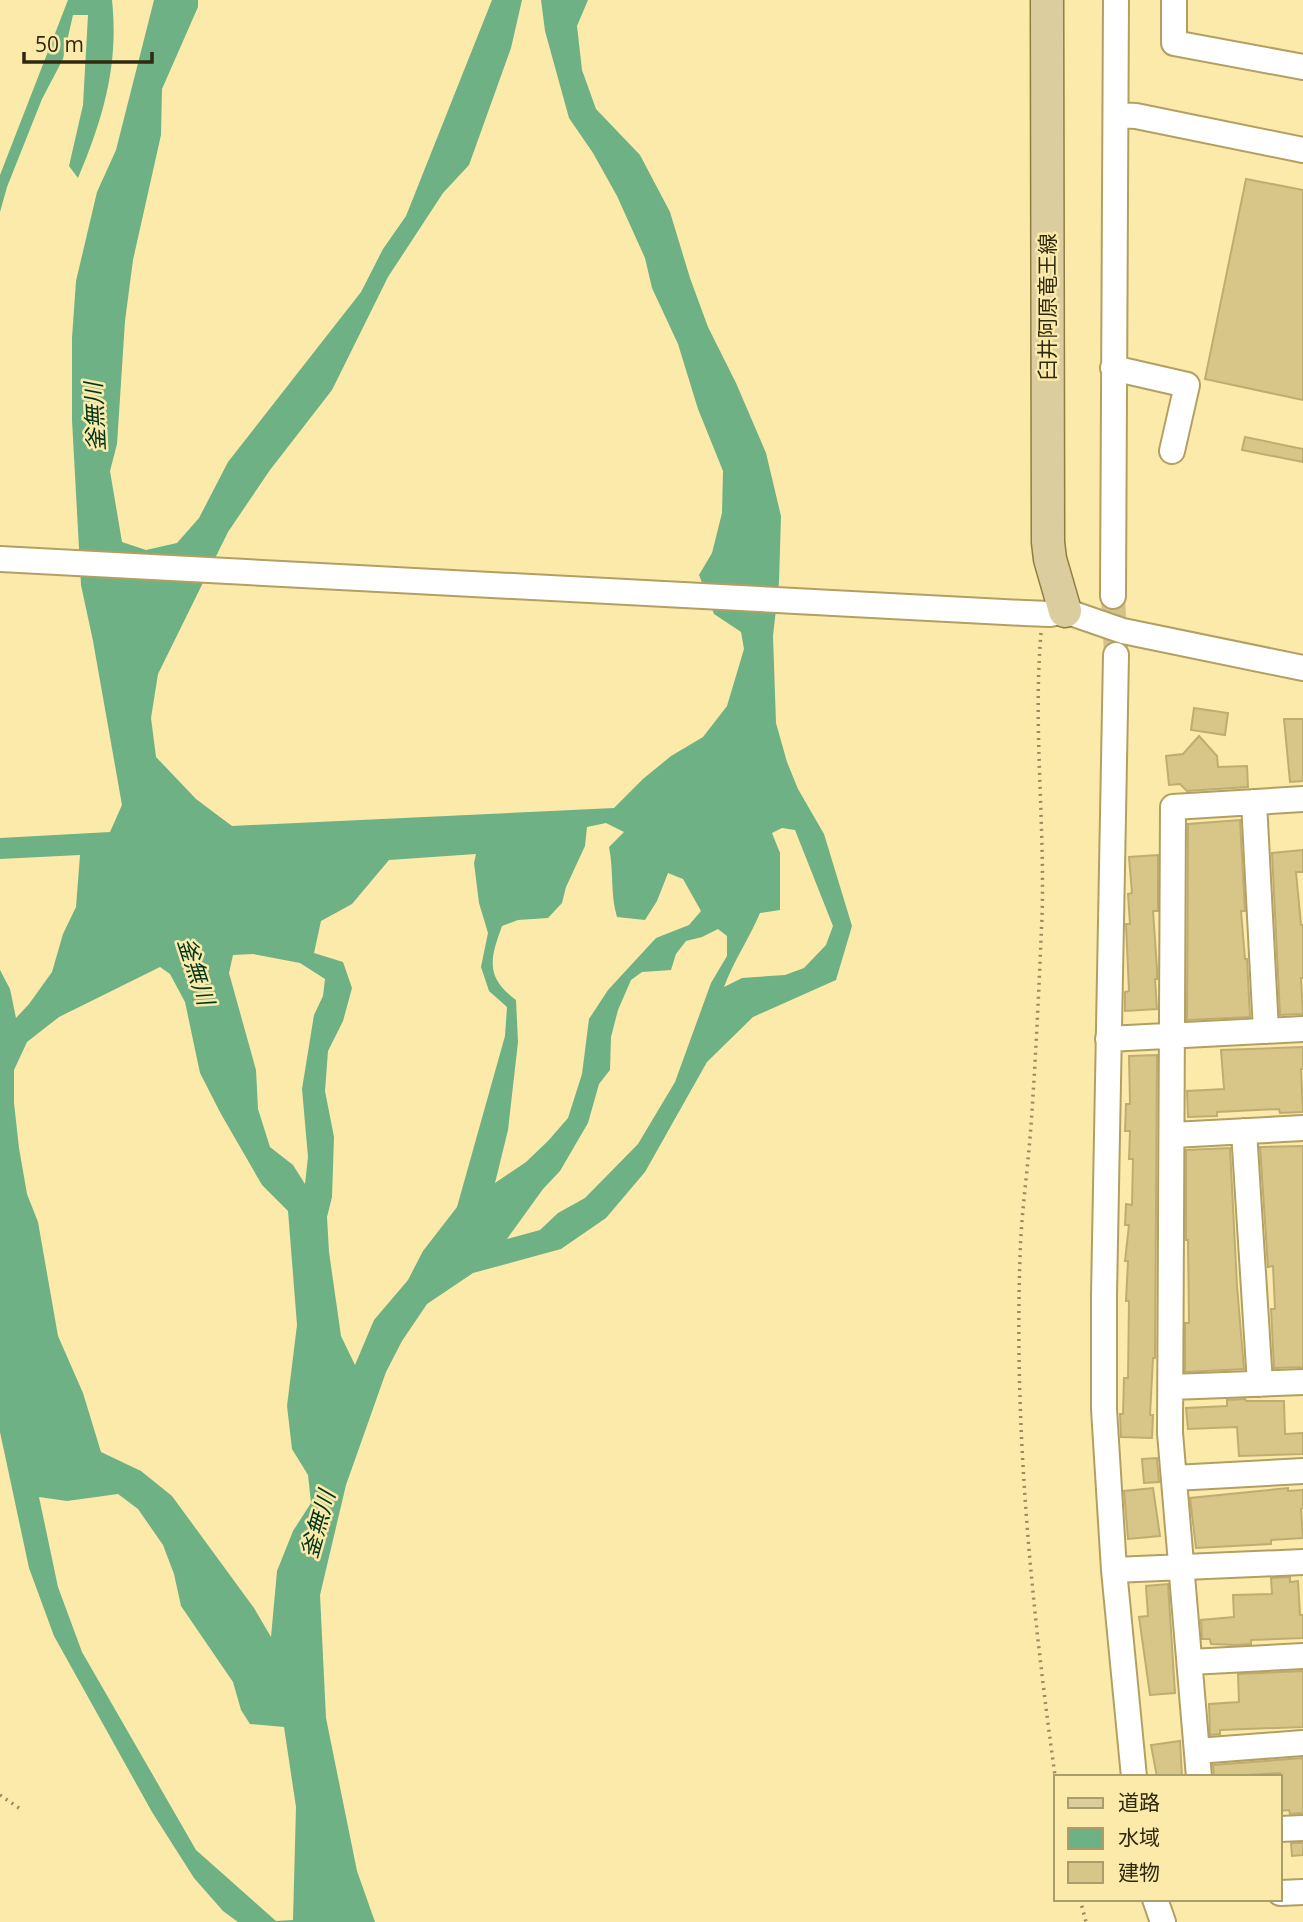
<svg xmlns="http://www.w3.org/2000/svg" width="1303" height="1922" font-family="'Open Sans','Noto Sans JP',sans-serif">
	<style>
		.water { fill: #6eb184; fill-rule: evenodd }
		.building { fill: #d8c688; stroke: #bfad70; stroke-width: 2 }
		.lines { fill: none; stroke-linecap: round; stroke-linejoin: round }
		.minor-tunnel { stroke: #d3c38b; stroke-width: 24; stroke-dasharray: 24 12; stroke-linecap: butt }
		.minor-casing { stroke: #b2a063; stroke-width: 28 }
		.major-casing { stroke: #907e41; stroke-width: 35 }
		.path { stroke: #988b5e; stroke-width: 3.5; stroke-dasharray: 2 5; stroke-linecap: butt }
		.minor { stroke: #fff; stroke-width: 24 }
		.major { stroke: #dbcd9d; stroke-width: 32 }
		.labels { text-anchor: middle; dominant-baseline: central; stroke-width: 5; stroke-linejoin: round; paint-order: stroke }
		.street-label { font-size: 21px; fill: #302910; stroke: #fceaaa }
		.water-label { font-size: 23px; font-style: italic; fill: #00371b; stroke: #fceaaa }
	</style>
	<rect width="100%" height="100%" fill="#fceaaa"/>
	<path class="water" d="M68,0H112C119,65 103,119 78,178L69,166L83,105L88,15H73L63,59L42,99L7,187L0,212V175Z
		M154,0H198V7L162,89L161,135L133,260L125,321L117,444L110,471L122,542L146,550L177,543L199,518L228,462L361,292L383,249L406,216L492,0H522L511,48L469,165L443,193L388,277L332,390L270,470L228,532L158,674L151,718L156,757L196,799L232,826L614,808L643,779L671,756L703,737L727,706L744,649L741,632L714,614L699,575L712,553L722,513L723,471L698,409L678,344L652,288L645,258L617,196L593,153L569,118L545,31L541,0H588L577,26L582,70L596,109L640,155L670,212L690,278L708,327L736,383L766,453L781,516L779,582L773,636L776,723L787,762L798,789L824,834L852,926L836,980L753,1017L707,1062L645,1172L606,1218L561,1249L473,1273L427,1304L402,1341L386,1372L346,1485L320,1595L326,1718L357,1871L375,1922H238L223,1911L194,1878L152,1812L54,1636L29,1568L0,1432V970L10,989L16,1018L29,1004L52,972L63,934L76,907L80,855L0,859V838L110,832L122,805L93,641L81,585L72,420V338L76,281L97,192L116,150ZM606,823L624,832L609,847C614,871 610,894 617,917L645,920L657,901L668,873L683,879L701,911L689,925L656,938L608,990L589,1019L582,1074L568,1118L548,1141L526,1162L495,1183L508,1130L518,1042L516,1000C485,977 490,959 502,926L518,920L548,918L562,903L566,887L585,846L587,827ZM782,828L795,830L833,926L826,945L804,968L785,975L742,978L724,987C734,960 749,939 760,913L780,910V853L772,833ZM476,854L474,863L479,903L488,933L481,967L489,991L507,1007L505,1036L457,1207L423,1251L408,1280L374,1320L355,1365L341,1336L329,1252L327,1217L332,1197L334,1137L325,1091L328,1051L343,1021L352,988L343,962L314,953L321,921L352,904L389,860ZM718,929L727,936V956L711,983L675,1082L638,1144L585,1198L558,1213L540,1230L507,1239L543,1189L560,1171L588,1123L599,1084L610,1070L611,1037L618,1010L631,980L642,972L671,970L676,954L686,941L702,937ZM253,954L300,963L325,979L323,996L314,1015L302,1089L308,1157L305,1184L293,1165L270,1147L258,1109L256,1070L229,973L233,955ZM160,967L170,974L185,1002L200,1073L221,1114L262,1185L288,1211L297,1325L287,1406L292,1449L308,1475L311,1503L293,1531L277,1571L271,1637L254,1608L172,1496L141,1471L101,1452L83,1393L58,1336L38,1222L27,1194L19,1148L14,1103V1070L27,1042L59,1017ZM118,1494L138,1509L163,1545L174,1574L181,1606L233,1682L241,1710L250,1724L284,1727L296,1807L293,1920L276,1921L196,1850L82,1652L58,1587L39,1497L67,1501Z"/>
	<path class="building" d="M1246,179L1303,190V400L1205,379Z
		M1245,437L1303,449V462L1242,450Z
		M1194,708L1228,713L1225,735L1191,730Z
		M1284,719H1303V781L1290,782Z
		M1199,736L1217,756L1218,767L1247,766L1248,787L1187,791L1180,784L1169,785L1166,756L1183,754Z
		M1240,820L1245,911H1241L1245,959H1247L1250,1017L1187,1020L1188,824Z
		M1303,850V872H1296L1301,925H1303V978H1301L1303,1014L1280,1015L1272,853Z
		M1158,855V911H1153L1157,968V979H1155L1157,1009L1125,1011V992L1129,991L1126,924H1130L1128,894L1132,893L1129,857Z
		M1303,1047V1069H1301L1303,1112L1280,1113L1279,1109L1217,1112V1116L1188,1117L1187,1091L1224,1089L1221,1050Z
		M1157,1055L1155,1358H1153L1150,1415H1153L1152,1438L1121,1437L1120,1414H1123L1124,1378H1128L1129,1301H1126L1128,1261H1125L1129,1225H1125L1126,1204L1132,1205L1133,1159H1129L1130,1131H1125L1126,1104H1130L1129,1056Z
		M1303,1146V1367L1274,1368L1271,1309H1275L1273,1266L1268,1267L1260,1147Z
		M1230,1148L1237,1286L1244,1369L1185,1372V1323H1189L1188,1240H1186V1150Z
		M1245,1399L1246,1401H1284L1285,1434L1303,1433V1454L1239,1456L1237,1427L1188,1429L1186,1408L1227,1406V1400Z
		M1157,1458L1159,1482L1144,1483L1142,1459Z
		M1153,1488L1160,1536L1128,1539L1124,1491Z
		M1288,1488V1491L1303,1490V1508L1301,1509L1303,1538L1271,1540V1544L1196,1548L1190,1498Z
		M1290,1577V1582L1298,1581L1300,1615H1303V1638L1251,1640V1644L1236,1645L1211,1644L1210,1639H1202L1201,1620L1234,1617L1233,1595L1272,1594L1271,1578Z
		M1168,1584L1175,1693L1150,1695L1139,1617L1148,1616L1146,1586Z
		M1303,1671V1727L1220,1730V1734L1210,1735L1209,1704L1239,1702L1238,1674Z
		M1180,1741L1182,1777H1157L1151,1745Z
		M1303,1758V1813L1290,1814L1289,1810L1280,1811V1773L1214,1777L1213,1765Z
		M1291,1843H1303V1855L1292,1856Z"/>
	<g class="lines">
		<path class="minor-tunnel" d="M1113,596L1116,655"/>
		<g class="minor-casing">
			<path id="minor" d="M1174,0V43L1303,67
				M1116,115L1136,116L1303,150
				M1113,368L1187,385L1172,451
				M0,559L1024,613L1050,614L1065,611L1123,631L1303,668
				M1113,596L1116,0
				M1116,655L1104,1295V1409L1114,1570L1134,1777
				M1254,802L1266,1031
				M1108,1039L1303,1029
				M1244,1131L1260,1384
				M1173,1135L1303,1128
				M1171,1387L1303,1382
				M1174,1478L1303,1471
				M1114,1570L1303,1562
				M1190,1662L1303,1656
				M1197,1751L1303,1743
				M1199,1777L1170,1433L1173,807L1303,799
				M1280,1829L1303,1828
				M1280,1893L1303,1892
				M1155,1899L1163,1922"/>
		</g>
		<g class="major-casing">
			<path id="major" d="M1047,0L1048,542L1050,559L1065,611"/>
		</g>
		<path class="path" d="M1041,633C1033,728 1045,822 1042,917C1039,986 1036,1056 1031,1125C1028,1169 1021,1214 1020,1258C1014,1433 1032,1610 1056,1783
			M0,1795L19,1808
			M1080,1899L1086,1922"/>
		<use href="#minor" class="minor"/>
		<use href="#major" class="major"/>
	</g>
	<g class="labels">
		<g class="street-label">
			<text transform="translate(1047 307) rotate(-90)">臼井阿原竜王線</text>
		</g>
		<g class="water-label">
			<text transform="translate(94 417) rotate(-93)">釜無川</text>
			<text transform="translate(197 971) rotate(72)">釜無川</text>
			<text transform="translate(317 1524) rotate(-74)">釜無川</text>
		</g>
	</g>
	<rect x="1054" y="1775" width="228" height="126" fill="#fceaaa" stroke="#aa9d6c" stroke-width="2"/>
	<rect x="1068" y="1798" width="35" height="10" fill="#dbcd9d" stroke="#aa9d6c" stroke-width="2"/>
	<text x="1118" y="1810" font-size="21" fill="#302910">道路</text>
	<rect x="1068" y="1828" width="35" height="21" fill="#6eb184" stroke="#aa9d6c" stroke-width="2"/>
	<text x="1118" y="1845" font-size="21" fill="#302910">水域</text>
	<rect x="1068" y="1862" width="35" height="21" fill="#d8c688" stroke="#aa9d6c" stroke-width="2"/>
	<text x="1118" y="1880" font-size="21" fill="#302910">建物</text>
	<path d="M24 52v10h128v-10" fill="none" stroke="#302910" stroke-width="3.5"/>
	<text x="35" y="52" font-size="21" fill="#302910" stroke="#fceaaa" stroke-width="5" paint-order="stroke">50 m</text>
</svg>
